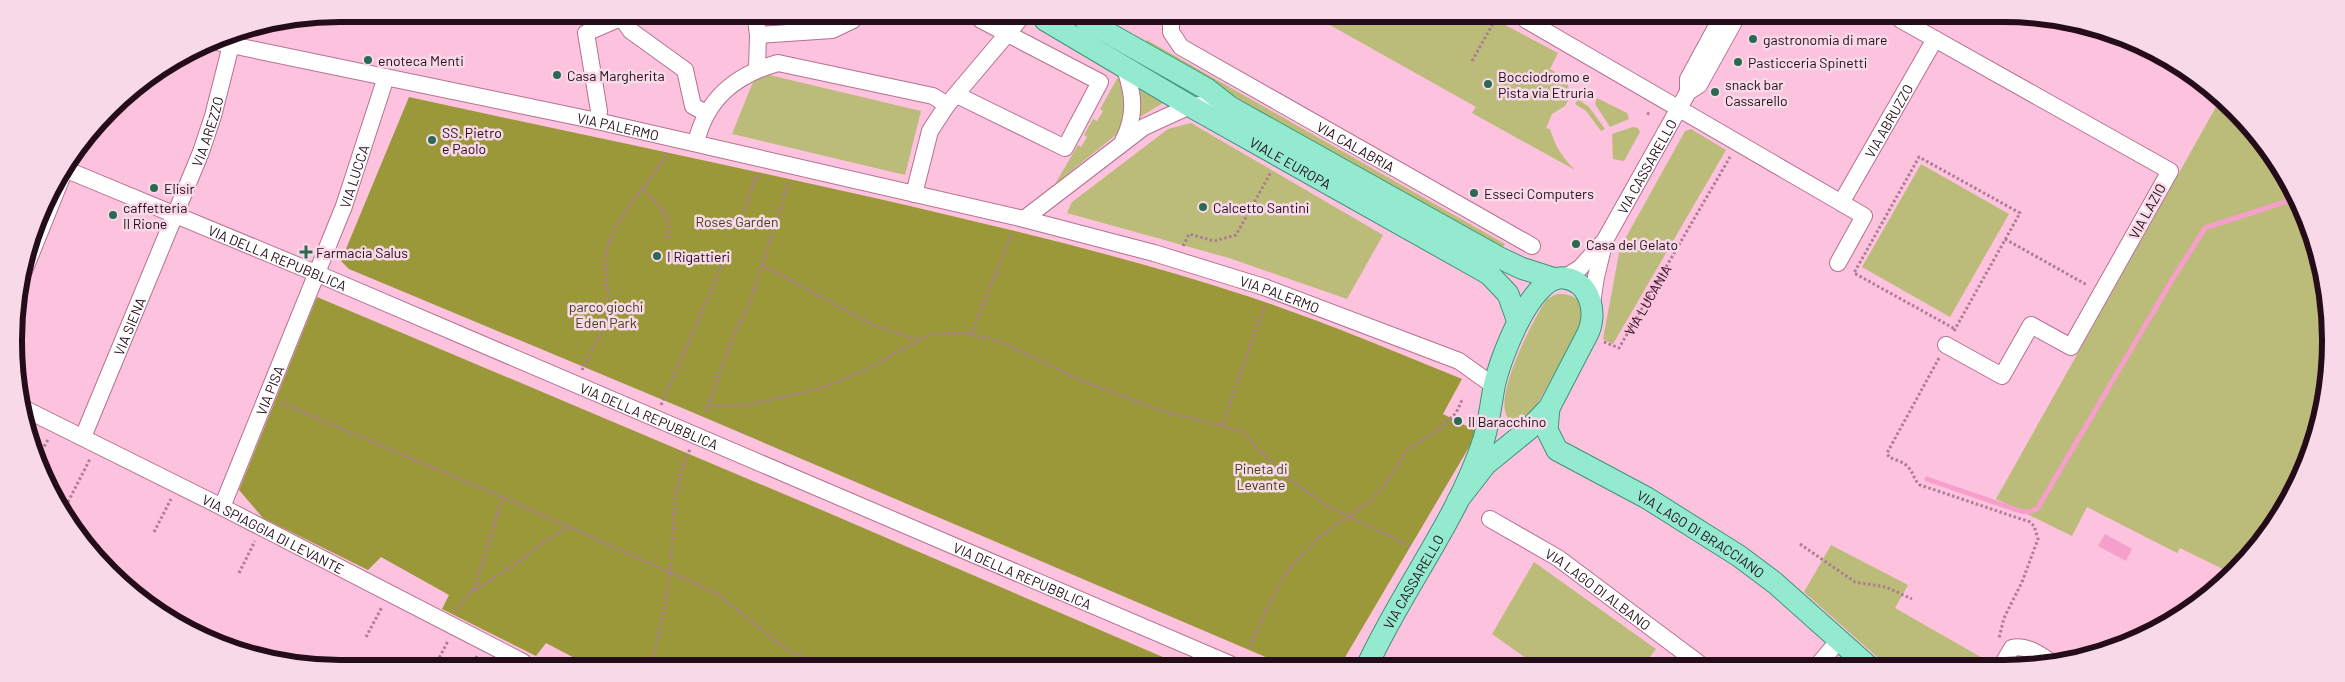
<svg xmlns="http://www.w3.org/2000/svg" width="2345" height="682" font-family="Barlow,sans-serif">
	<style>
		.green { fill: #bcbc7a }
		.forest { fill: #9a9838 }
		.water { fill: #f69fcb }
		.lines { fill: none; stroke-linecap: round; stroke-linejoin: round }
		.stream { stroke: #f69fcb; stroke-width: 5 }
		.minor-casing { stroke: #b47193; stroke-width: 18 }
		.major-casing { stroke: #3e937b; stroke-width: 23 }
		.path { stroke: #ab7d93; stroke-width: 3; stroke-dasharray: 2.5 2.5; stroke-linecap: butt }
		.minor { stroke: #fff; stroke-width: 16 }
		.major { stroke: #93eacf; stroke-width: 21 }
		.poi-dot { fill: #2c6954; stroke: #f7d9e7; stroke-width: 2 }
		.labels { text-anchor: middle; dominant-baseline: central; stroke-width: 5; stroke-linejoin: round; paint-order: stroke }
		.poi-label { font-size: 14px; fill: #250c1a; stroke: #f7d9e7; text-anchor: start }
		.street-label { font-size: 14px; fill: #250c1a; stroke: #f7d9e7 }
		.park-label { font-size: 14px; fill: #43421b; stroke: #f7d9e7 }
		.rim { fill: none; stroke: #250c1a; stroke-width: 6 }
	</style>
	<rect width="100%" height="100%" fill="#fdc2de"/>
	<path class="green" d="M1321,20H1496L1558,53L1550,69L1555,72L1551,80L1555,82L1559,74L1567,83L1571,95L1565,106L1552,114L1546,128L1550,129C1555,146 1562,157 1575,170L1472,113L1476,107Z
		M1147,40L1505,244L1502,248L1144,45Z
		M757,72L921,111L905,175L732,134Z
		M1118,77L1127,98L1122,130L1055,184L1078,145L1081,147L1087,137L1084,135L1093,119L1097,121L1103,111L1100,109Z
		M1140,90L1163,103L1140,117Z
		M1597,98L1627,113L1629,119L1610,127L1595,104Z
		M2221,98L2235,109L2276,159L2306,216L2325,277L2331,341L2325,405L2297,486L2233,574L2180,548L2177,553L2087,507L2072,536L1996,499Z
		M1578,99L1589,107L1605,129L1601,131L1586,111L1575,104Z
		M1191,123L1383,235L1347,299L1229,258L1067,213L1072,202L1168,129Z
		M1633,127L1638,128L1640,132L1624,161L1613,159L1612,134Z
		M1691,129L1726,150L1613,344L1603,339L1620,248L1685,131Z
		M1921,164L2009,214L1950,317L1862,267Z
		M1557,294C1580,293 1584,305 1581,325L1533,412L1523,422C1475,429 1534,318 1545,302C1548,298 1553,296 1557,294Z
		M1831,545L1908,585L1895,608L1979,656L1985,661L1983,665H1886L1804,592Z
		M1534,562L1656,649L1644,665L1534,664L1492,634Z"/>
	<path class="forest" d="M409,97C564,131 720,163 875,198C1000,227 1125,256 1247,296C1319,320 1391,350 1462,379L1443,414L1478,432L1341,664H1282L687,410L349,269L341,261Z
		M317,297L824,511L1179,664L584,663L546,643L536,656L442,609L449,595L381,557L368,570L263,518L239,490Z"/>
	<path class="water" d="M2105,534L2132,549L2126,561L2098,546Z"/>
	<g class="lines">
		<path class="stream" d="M1927,479L2020,511L2029,512L2037,509L2172,280L2205,228L2297,198"/>
		<g class="minor-casing">
			<g id="minor">
				<path d="M623,20L631,31L685,70L693,106L706,113"/>
				<path d="M756,20L758,35L757,69"/>
				<path id="s2" d="M1171,20V32L1181,47L1532,246"/>
				<path d="M1526,20L1864,216L1838,263"/>
				<path d="M1901,20L2170,171L2071,347L2031,325L2002,376L1946,345"/>
				<path d="M758,35L832,30L853,20"/>
				<path id="s3" d="M212,41L597,121L1024,219L1154,253L1264,287L1459,361L1494,386"/>
				<path d="M1688,92V79L1720,20"/>
				<path d="M957,95L1065,148L1100,82L981,20"/>
				<path d="M597,121L599,111L586,33L616,20"/>
				<path d="M1123,141C1136,116 1134,95 1125,69"/>
				<path d="M696,143C706,99 735,75 778,63L933,96L947,105L1019,20"/>
				<path id="s4" d="M67,170L318,274L1230,664"/>
				<path d="M914,194L930,131L947,105"/>
				<path id="s5" d="M1841,203L1935,39"/>
				<path d="M1024,219L1144,127L1190,106L1213,104L1230,107"/>
				<path d="M22,276L62,177"/>
				<path id="s6" d="M1564,278L1580,268L1605,240L1688,92L1699,85L1735,20"/>
				<path d="M1592,303L1596,277L1604,244"/>
				<path id="s7" d="M23,408L222,507L523,662"/>
				<path id="s8" d="M83,437L201,152L213,116L231,45"/>
				<path id="s9" d="M222,507L344,206L386,77"/>
				<path id="s10" d="M1490,519L1558,558L1701,665"/>
				<path d="M1818,665L1839,640"/>
				<path d="M2002,665L2012,648C2027,644 2041,656 2053,663"/>
			</g>
		</g>
		<g class="major-casing">
			<g id="major">
				<path id="s11" d="M1045,20L1190,106L1489,274L1508,294L1518,322"/>
				<path d="M1085,20L1207,89L1230,107L1498,257L1521,268L1555,279"/>
				<path id="s12" d="M1549,408L1547,430L1557,450L1647,498L1739,556L1775,583L1867,665"/>
				<path id="s13" d="M1368,664C1403,588 1458,519 1484,439C1489,421 1491,404 1494,387C1499,361 1531,274 1564,278C1591,281 1598,315 1587,335L1549,408L1529,429L1486,464L1458,500"/>
			</g>
		</g>
		<g class="path">
			<path d="M1472,61L1495,20"/>
			<path d="M1647,113L1651,115"/>
			<path d="M643,190C657,204 676,218 666,239"/>
			<path d="M744,211L757,174"/>
			<path d="M2005,239L2087,285"/>
			<path d="M1183,246L1189,234L1214,241L1236,235L1271,172"/>
			<path d="M762,265L875,326L920,340"/>
			<path d="M1954,331L2020,213L1919,157L1854,273L1955,329"/>
			<path d="M971,334L1013,231"/>
			<path id="s1" d="M1604,342L1619,348L1730,157"/>
			<path d="M1939,358L1887,453L1889,457C1895,460 1904,462 1908,467C1914,473 1913,479 1920,485L2030,522L2034,526L2038,539L2022,582L2004,618L1999,638"/>
			<path d="M582,370C590,352 604,334 608,314C611,293 601,271 607,250C616,213 650,186 667,153"/>
			<path d="M281,403L509,500L716,593L789,651L818,663"/>
			<path d="M661,405L727,254"/>
			<path d="M708,406H739L762,402L824,387L863,371L929,335L965,333L1000,341L1080,380L1159,410L1241,431L1283,474L1327,506L1412,547"/>
			<path d="M706,411L732,339L751,299L789,181"/>
			<path d="M1222,426L1265,304"/>
			<path d="M39,455L49,438"/>
			<path d="M68,502L90,459"/>
			<path d="M154,532L171,499"/>
			<path d="M1800,544L1855,582L1886,587L1912,599"/>
			<path d="M239,573L255,541"/>
			<path d="M474,590L503,497"/>
			<path d="M455,610L473,591L520,561L541,544L570,526"/>
			<path d="M366,637L382,607"/>
			<path d="M1250,647L1270,602L1286,573L1318,538L1369,502L1385,485L1408,449L1437,431L1456,413L1463,398"/>
			<path d="M437,662L448,641"/>
			<path d="M474,662L477,656"/>
			<path d="M652,663C660,630 668,594 671,561C676,516 670,493 690,449"/>
		</g>
		<use href="#minor" class="minor"/>
		<use href="#major" class="major"/>
	</g>
	<g class="poi-dot">
		<circle cx="1753" cy="39" r="5"/>
		<circle cx="368" cy="60" r="5"/>
		<circle cx="1738" cy="62" r="5"/>
		<circle cx="557" cy="75" r="5"/>
		<circle cx="1488" cy="84" r="5"/>
		<circle cx="1715" cy="92" r="5"/>
		<circle cx="432" cy="140" r="5"/>
		<circle cx="154" cy="188" r="5"/>
		<circle cx="1474" cy="193" r="5"/>
		<circle cx="1203" cy="207" r="5"/>
		<circle cx="113" cy="215" r="5"/>
		<circle cx="1576" cy="244" r="5"/>
		<path d="M303.5 244.5h5v5h5v5h-5v5h-5v-5h-5v-5h5z"/>
		<circle cx="657" cy="256" r="5"/>
		<circle cx="1458" cy="421" r="5"/>
	</g>
	<g class="labels">
		<g class="poi-label">
			<text x="1763" y="39">gastronomia di mare</text>
			<text x="378" y="60">enoteca Menti</text>
			<text x="1748" y="62">Pasticceria Spinetti</text>
			<text x="567" y="75">Casa Margherita</text>
			<text x="1498" y="76">Bocciodromo e<tspan x="1498" dy="16">Pista via Etruria</tspan></text>
			<text x="1725" y="84">snack bar<tspan x="1725" dy="16">Cassarello</tspan></text>
			<text x="442" y="132">SS. Pietro<tspan x="442" dy="16">e Paolo</tspan></text>
			<text x="164" y="188">Elisir</text>
			<text x="1484" y="193">Esseci Computers</text>
			<text x="123" y="207">caffetteria<tspan x="123" dy="16">Il Rione</tspan></text>
			<text x="1213" y="207">Calcetto Santini</text>
			<text x="1586" y="244">Casa del Gelato</text>
			<text x="316" y="252">Farmacia Salus</text>
			<text x="667" y="256">I Rigattieri</text>
			<text x="1468" y="421">Il Baracchino</text>
		</g>
		<g class="street-label">
			<text stroke="none"><textPath href="#s5" startOffset="95">VIA ABRUZZO</textPath></text>
			<text stroke="none"><textPath href="#s3" startOffset="415">VIA PALERMO</textPath></text>
			<text stroke="none"><textPath href="#s8" startOffset="330">VIA AREZZO</textPath></text>
			<text stroke="none"><textPath href="#s2" startOffset="231">VIA CALABRIA</textPath></text>
			<text stroke="none"><textPath href="#s11" startOffset="284">VIALE EUROPA</textPath></text>
			<text stroke="none"><textPath href="#s6" startOffset="141">VIA CASSARELLO</textPath></text>
			<text stroke="none"><textPath href="#s9" startOffset="356">VIA LUCCA</textPath></text>
			<text transform="translate(2147 211) rotate(-61)">VIA LAZIO</text>
			<text stroke="none"><textPath href="#s4" startOffset="228">VIA DELLA REPUBBLICA</textPath></text>
			<text stroke="none"><textPath href="#s3" startOffset="1098">VIA PALERMO</textPath></text>
			<text stroke="none"><textPath href="#s1" startOffset="72">VIA LUCANIA</textPath></text>
			<text stroke="none"><textPath href="#s8" startOffset="120">VIA SIENA</textPath></text>
			<text stroke="none"><textPath href="#s9" startOffset="126">VIA PISA</textPath></text>
			<text stroke="none"><textPath href="#s4" startOffset="632">VIA DELLA REPUBBLICA</textPath></text>
			<text stroke="none"><textPath href="#s7" startOffset="280">VIA SPIAGGIA DI LEVANTE</textPath></text>
			<text stroke="none"><textPath href="#s12" startOffset="211">VIA LAGO DI BRACCIANO</textPath></text>
			<text stroke="none"><textPath href="#s4" startOffset="1038">VIA DELLA REPUBBLICA</textPath></text>
			<text stroke="none"><textPath href="#s13" startOffset="94">VIA CASSARELLO</textPath></text>
			<text stroke="none"><textPath href="#s10" startOffset="129">VIA LAGO DI ALBANO</textPath></text>
		</g>
		<g class="park-label">
			<text x="737" y="221">Roses Garden</text>
			<text x="606" y="306">parco giochi<tspan x="606" dy="16">Eden Park</tspan></text>
			<text x="1261" y="468">Pineta di<tspan x="1261" dy="16">Levante</tspan></text>
		</g>
	</g>
	<path d="M0 0H2345V682H0ZM340 22H2004A318 318 0 0 1 2322 340V342A318 318 0 0 1 2004 660H340A318 318 0 0 1 22 342V340A318 318 0 0 1 340 22Z" fill="#f7d9e7" fill-rule="evenodd"/>
	<path class="rim" d="M340 22H2004A318 318 0 0 1 2322 340V342A318 318 0 0 1 2004 660H340A318 318 0 0 1 22 342V340A318 318 0 0 1 340 22Z"/>
</svg>
